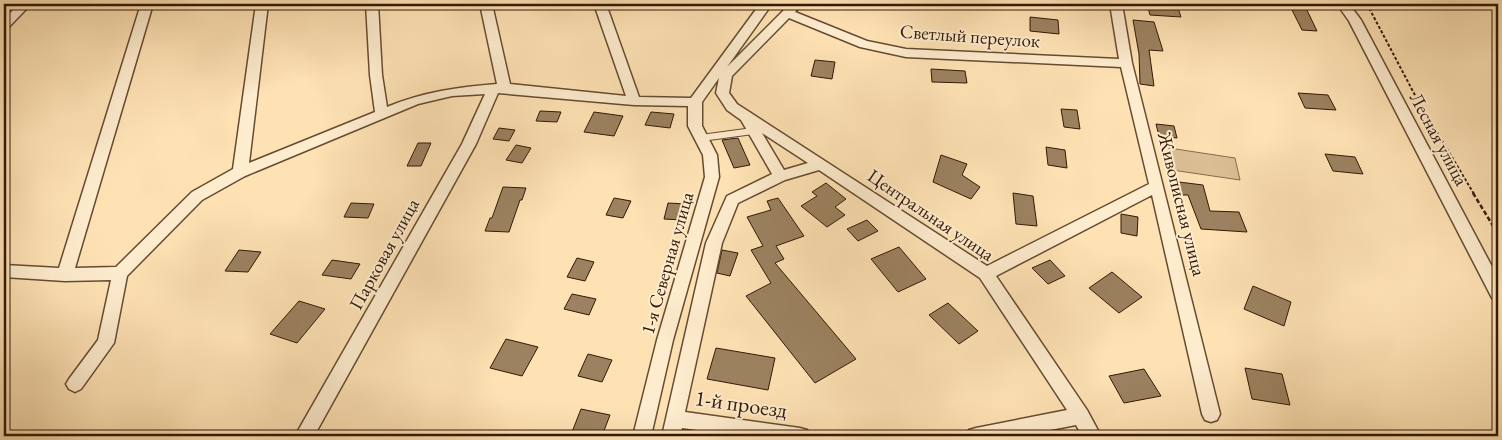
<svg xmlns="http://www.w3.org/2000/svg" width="1502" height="440" font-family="'EB Garamond',serif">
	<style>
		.green { fill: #dbc096; stroke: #866c4e }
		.building { fill: #9c8260; stroke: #321905 }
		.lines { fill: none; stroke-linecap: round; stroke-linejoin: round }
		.lane-casing { stroke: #654b31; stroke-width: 8 }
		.street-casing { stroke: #654b31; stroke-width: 3 }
		.path-far1 { stroke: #321905; stroke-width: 2; stroke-dasharray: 3 2; stroke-linecap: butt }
		.path { stroke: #321905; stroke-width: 2.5; stroke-dasharray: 4.5 2.5; stroke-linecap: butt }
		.lane { stroke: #feecce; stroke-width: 6 }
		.street { fill: #feecce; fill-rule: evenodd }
		.labels { text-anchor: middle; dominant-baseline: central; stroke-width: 4; stroke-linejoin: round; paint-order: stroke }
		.street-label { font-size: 19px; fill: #321905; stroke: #feecce }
		.near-street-label { font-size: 22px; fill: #321905; stroke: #feecce }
	</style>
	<rect width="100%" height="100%" fill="#fee2b4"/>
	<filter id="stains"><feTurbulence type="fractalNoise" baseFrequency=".004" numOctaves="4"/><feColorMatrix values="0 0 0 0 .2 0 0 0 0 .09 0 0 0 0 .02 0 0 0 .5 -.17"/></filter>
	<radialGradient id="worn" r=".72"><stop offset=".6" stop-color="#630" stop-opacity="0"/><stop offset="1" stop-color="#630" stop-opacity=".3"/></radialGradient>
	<path class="green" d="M1169,148L1235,158L1240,180L1172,170Z"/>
	<path class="building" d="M1147,4L1177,5L1181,17L1150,15Z
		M1289,4H1304L1317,31L1302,30Z
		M1030,17L1058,20L1059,34L1030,31Z
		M1133,20L1154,22L1163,51L1149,50L1154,86L1140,84L1139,54Z
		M815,60L835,62L832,79L811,76Z
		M931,69L965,71L967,83L932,82Z
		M1298,93L1328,95L1336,110L1305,108Z
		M1061,109L1077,110L1080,129L1064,127Z
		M540,111L561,112L557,122L536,121Z
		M594,112L623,116L614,136L584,132Z
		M651,112L674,114L670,128L645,125Z
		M1156,124L1174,126L1177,138L1159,136Z
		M499,128L515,130L509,141L493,139Z
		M738,138L750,165L734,168L722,140Z
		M418,143H431L421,166H407Z
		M516,145L531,148L522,163L506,160Z
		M1046,147L1065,150L1067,168L1048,165Z
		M1325,154L1355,157L1363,174L1333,171Z
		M941,155L967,164L962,175L980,187L971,199L933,182Z
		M1179,182L1203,185L1210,211L1239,212L1247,232L1201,229L1188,195H1182Z
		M826,183L846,199L835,207L845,215L827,227L801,206L817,196L812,192Z
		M503,187L526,188L522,200H520L509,232L485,231L490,218H492Z
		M1013,193L1033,196L1037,226L1016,224Z
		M614,198L631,201L623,218L606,215Z
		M778,198L804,236L776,246L784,259L775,263L856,359L815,383L746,296L771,283L751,250L763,246L747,217L771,210L767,201Z
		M351,203L374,204L368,218L344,217Z
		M668,203L686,204L682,220L664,219Z
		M1121,214L1138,217L1137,236L1121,233Z
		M867,220L878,231L858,241L847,229Z
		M899,247L926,279L898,292L871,259Z
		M239,250L261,252L248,272L225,271Z
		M722,250L738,253L730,276L717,273Z
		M577,258L594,262L585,281L567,277Z
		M332,260L360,264L351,279L322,275Z
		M1050,260L1065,276L1048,284L1032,268Z
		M1112,272L1142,297L1119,313L1089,288Z
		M1253,286L1291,302L1284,326L1244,309Z
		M572,294L596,299L589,315L564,309Z
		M299,301L325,309L297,343L270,334Z
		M948,303L978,331L959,344L929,315Z
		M506,339L538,347L522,376L490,368Z
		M716,348L775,358L768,390L707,379Z
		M588,354L612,360L602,382L578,376Z
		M1245,368L1282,374L1290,405L1252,399Z
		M1144,369L1161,396L1124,403L1109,376Z
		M581,409L610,415L602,436L572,432Z"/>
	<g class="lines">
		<g class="lane-casing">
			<path id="lane" d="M701,138L753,131"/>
		</g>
		<g class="street-casing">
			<path id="street" d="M19,4H31L8,28H4V19Z
				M141,4H153L75,268L116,267L192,192L233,169L256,4H268L249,163L375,112L370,75L366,4H378L382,75L387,107C423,92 458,87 497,84L480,4H492L510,84L626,96L594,4H606L639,97L691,98L760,4H772L727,67L790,4H802L795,12L867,41L906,49L1119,59L1110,4H1122L1132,63L1220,414L1217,420L1211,422L1205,420L1202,414L1152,195L996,276L1087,410L1101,436H1082L1076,425L1019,436H967L969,430L976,428L1067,410L980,278L819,170L785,180L738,203L722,243L685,412L800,428L807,430L809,436H741L682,428L680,436H662L706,243L727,196L772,174L741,120L727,110L716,93L719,78L702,102V126L717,155L719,177L673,340L651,436H633L657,340L705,177L703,155L688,126V106L634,105L498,93L476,144L314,436H295L462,144L485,94L452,96L418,104L245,176L202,200L127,276L114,343L81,389L75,392L69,389L66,384L69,379L98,340L111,280L65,281L4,277V265L59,268ZM789,18L860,47L906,57L1121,67L1149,184L987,266L737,104L729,93L732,76ZM762,133L808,163L784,170Z
				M1337,4H1349L1361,20L1498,278V299L1492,298L1349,21Z"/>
		</g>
		<path class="path-far1" d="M1367,4L1417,99L1474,194"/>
		<path class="path" d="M1473,193L1498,234"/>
		<use href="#lane" class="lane"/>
		<use href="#street" class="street"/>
	</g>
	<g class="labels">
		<g class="street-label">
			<text transform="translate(970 36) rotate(4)">Светлый переулок</text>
			<text transform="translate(1439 139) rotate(62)">Лесная улица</text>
			<text transform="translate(1182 204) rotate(76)">Живописная улица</text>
			<text transform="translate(931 215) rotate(34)">Центральная улица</text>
			<text transform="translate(384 254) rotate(-61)">Парковая улица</text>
			<text transform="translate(667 263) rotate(-74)">1-я Северная улица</text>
		</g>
		<g class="near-street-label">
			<text transform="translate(741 404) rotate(8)">1-й проезд</text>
		</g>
	</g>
	<rect width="1502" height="440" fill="none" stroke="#fee2b4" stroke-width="20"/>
	<rect x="5" y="5" width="1492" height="430" fill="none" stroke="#321905" stroke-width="2.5"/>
	<rect x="10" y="10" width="1482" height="420" fill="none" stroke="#321905"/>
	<rect width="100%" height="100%" filter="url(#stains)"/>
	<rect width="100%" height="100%" fill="url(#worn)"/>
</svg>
